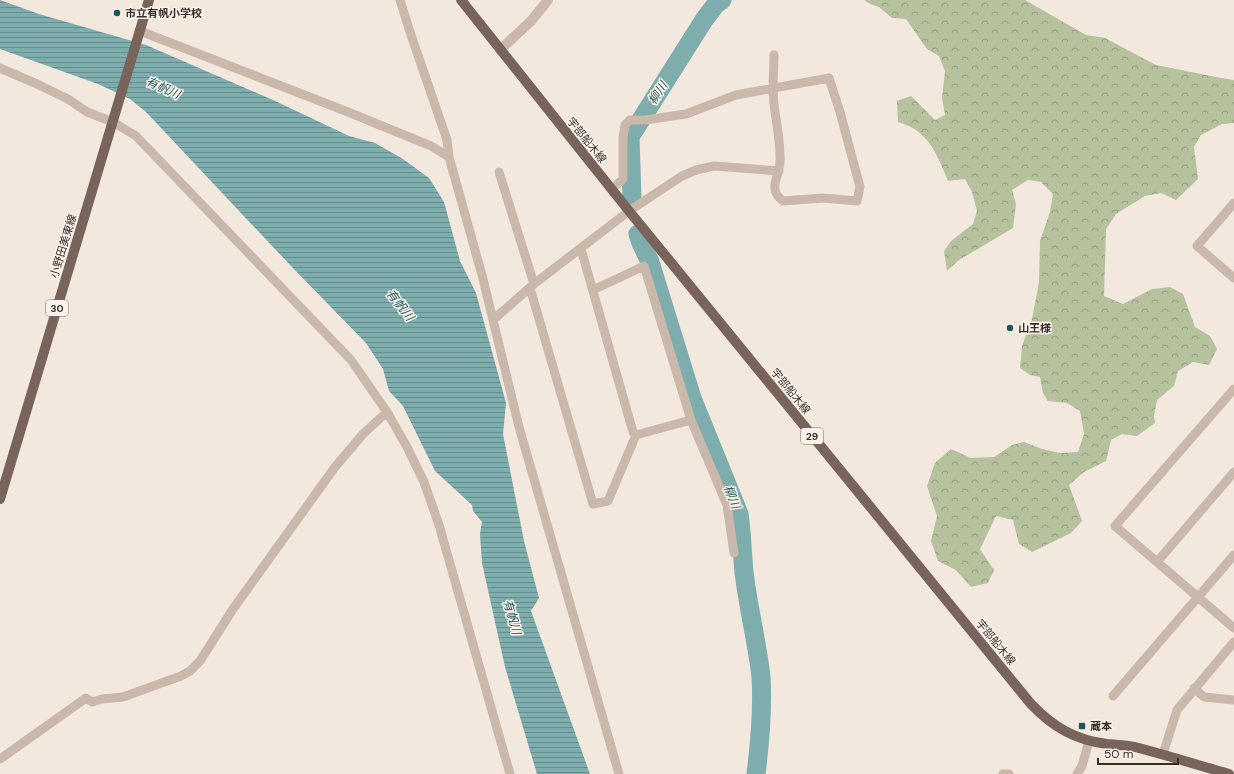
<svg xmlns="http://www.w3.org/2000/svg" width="1234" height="774" font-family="'DM Sans','Noto Sans JP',sans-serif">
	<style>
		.forest { fill: url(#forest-crowns) }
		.water { fill: url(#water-rules) }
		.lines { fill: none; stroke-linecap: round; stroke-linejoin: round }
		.river { stroke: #7eadae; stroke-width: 19 }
		.minor { stroke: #cab8aa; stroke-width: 9 }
		.tertiary { stroke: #cab8aa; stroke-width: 10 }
		.primary { stroke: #79645b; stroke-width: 10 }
		.poi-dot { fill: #205658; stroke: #f9f2ea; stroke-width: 1.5 }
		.labels { text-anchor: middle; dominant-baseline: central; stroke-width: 3; stroke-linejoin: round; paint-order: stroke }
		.shield { fill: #f9f2ea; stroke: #716863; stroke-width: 1 }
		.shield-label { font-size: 10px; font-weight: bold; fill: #372d29 }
		.poi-label { font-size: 11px; font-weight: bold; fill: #372d29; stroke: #f9f2ea; text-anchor: start }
		.street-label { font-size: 11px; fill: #372d29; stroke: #f9f2ea }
		.water-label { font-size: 12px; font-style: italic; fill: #205658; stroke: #f9f2ea }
	</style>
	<defs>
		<pattern id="forest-crowns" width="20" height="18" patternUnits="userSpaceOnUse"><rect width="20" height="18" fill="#b6c19e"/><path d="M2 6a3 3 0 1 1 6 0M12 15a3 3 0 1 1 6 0" fill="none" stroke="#959d81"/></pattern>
		<pattern id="water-rules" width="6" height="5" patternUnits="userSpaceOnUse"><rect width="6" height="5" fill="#7eadae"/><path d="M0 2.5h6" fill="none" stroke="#688d8e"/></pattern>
	</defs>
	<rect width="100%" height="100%" fill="#f2e8de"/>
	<path class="forest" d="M864,0H1025L1086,35L1105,38L1156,65L1221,78L1234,80V123L1222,124L1201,135L1194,147L1198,179L1176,200L1161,193L1145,196L1116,214L1106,229L1104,296L1123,304L1152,289L1170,287L1183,294L1195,327L1210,336L1217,349L1209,365L1193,362L1178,371L1174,386L1157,400L1154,416L1155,423L1137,436L1122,434L1111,440L1106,461L1084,472L1069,485L1082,521L1071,533L1032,552L1019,544L1013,520L996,516L980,549L994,570L988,583L971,587L956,570L938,561L931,541L937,516L927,486L935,463L951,449L971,458L994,457L1012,445L1024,442L1042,449L1060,453L1078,452L1084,434L1080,411L1067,403L1048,401L1043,393L1040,377L1030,375L1020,368L1022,346L1032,319L1039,282L1040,241L1050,212L1053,194L1041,182L1028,180L1012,190L1016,204L1013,228L959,260L947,271L944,251L951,241L973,224L977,211L972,192L965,179L948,181C937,154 928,130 898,122L897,101L911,96L935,120L945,115L942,98L945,71L939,56L927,49L906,19L892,18L879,7L870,4Z"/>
	<path class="water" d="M0,0L39,14L146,45L273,100L349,136L375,143L403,159L429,178L444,202L460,261L476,293L506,403L503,434L524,541L539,598L531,611L590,774H537L505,667L482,563L480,534L482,522L473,511L472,505L435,471L403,406L389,391L383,369L366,343L290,265L146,112L130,99L98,84L0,49Z"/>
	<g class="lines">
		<path class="river" d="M632,198L630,137L704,20L716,4L722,0
			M638,234L641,243L650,262L692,398L739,514C742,533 742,552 744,572C748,607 757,641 761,677C763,709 760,742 756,774"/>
		<path class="minor" d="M400,0L409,29L447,140L449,157L482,275L519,427L619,774
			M140,31L348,112L431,146L449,157
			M0,68L37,84L68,99L87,112L113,122L136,136L351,360L387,412L407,447L424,482L439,525L510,774
			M499,172L534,284
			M612,189L623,179V137L625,125L630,120H645L686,114L736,95L829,78L840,112L860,187L857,201L823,198L783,201C767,189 779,178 780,162C781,142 776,123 774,104C772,88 774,71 774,55
			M1234,203L1197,246L1234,278
			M581,249L633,432L636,435L691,420
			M530,288L593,504L608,501L636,435
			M593,290L644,266L691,420L727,505L734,553
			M493,320L534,284L629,211L682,176L696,170L714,166L779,171
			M1234,389L1115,526L1234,628
			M1157,562L1234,472
			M1194,688L1204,697L1234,700
			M1113,696L1234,555
			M1163,754L1177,710L1234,642
			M0,759L86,698L92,702L102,699L123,697L181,676L190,671L200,661L233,609L335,467L363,434L387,412
			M1003,774H1009
			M1077,774L1082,766L1089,741"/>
		<path class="tertiary" d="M500,50L531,21L548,0"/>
		<path class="primary" d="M461,0L629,211L1031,704C1053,727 1075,740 1107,744C1117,745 1125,745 1135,747C1166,755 1198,765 1229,774
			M0,499L149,0"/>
	</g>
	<g class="poi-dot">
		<circle cx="117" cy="13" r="4"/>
		<circle cx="1010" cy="328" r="4"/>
		<rect x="1078" y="722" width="8" height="8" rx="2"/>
	</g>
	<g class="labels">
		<g class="shield">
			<rect x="46" y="300" width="22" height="16" rx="3"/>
			<rect x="801" y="428" width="22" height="16" rx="3"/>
		</g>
		<g class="shield-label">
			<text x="57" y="308">30</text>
			<text x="812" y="436">29</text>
		</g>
		<g class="poi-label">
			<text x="125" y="13">市立有帆小学校</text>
			<text x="1018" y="328">山王様</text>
			<text x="1090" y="726">蔵本</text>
		</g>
		<g class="street-label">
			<text transform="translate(587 140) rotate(51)">宇部船木線</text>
			<text transform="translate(63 246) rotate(-73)">小野田美東線</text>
			<text transform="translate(791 391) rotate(51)">宇部船木線</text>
			<text transform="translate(996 642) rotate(51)">宇部船木線</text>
		</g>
		<g class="water-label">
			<text transform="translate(163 88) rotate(24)">有帆川</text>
			<text transform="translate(658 93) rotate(-57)">柳川</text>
			<text transform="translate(400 305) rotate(52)">有帆川</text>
			<text transform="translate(732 497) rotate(68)">柳川</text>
			<text transform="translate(512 617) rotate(74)">有帆川</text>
		</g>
	</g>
	<path d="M1098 758v6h80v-6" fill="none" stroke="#372d29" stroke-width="2"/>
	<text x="1104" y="758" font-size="12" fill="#372d29" stroke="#f9f2ea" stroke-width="3" paint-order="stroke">50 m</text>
</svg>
